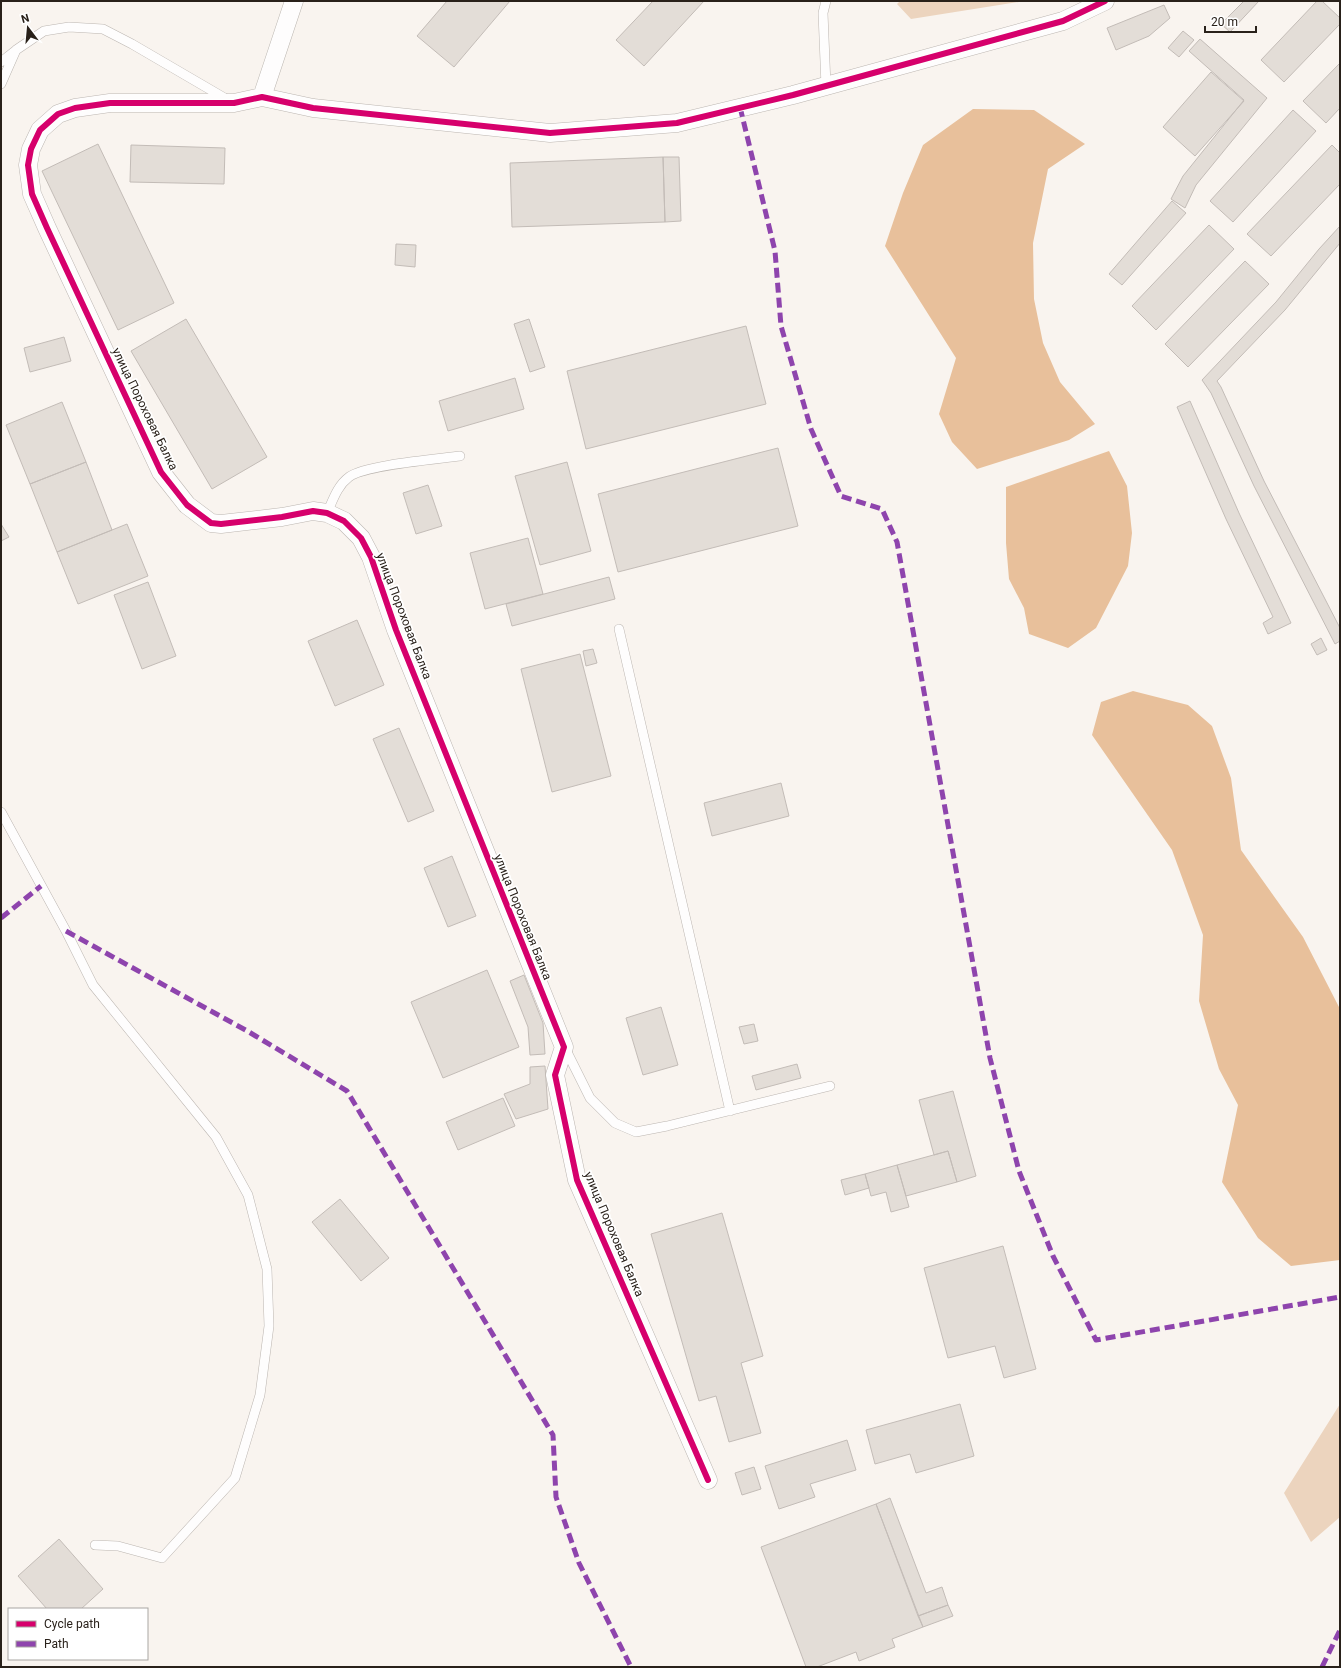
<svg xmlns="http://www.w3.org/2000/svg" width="1341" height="1668" font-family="Roboto,sans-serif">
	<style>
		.green { fill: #ecd4be }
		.water { fill: #e8c09b }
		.building { fill: #e3ddd7; stroke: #c3bcb7 }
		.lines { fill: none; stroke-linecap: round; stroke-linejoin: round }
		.service-casing { stroke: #bcb6b1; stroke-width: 10 }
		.minor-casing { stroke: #bcb6b1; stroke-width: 19 }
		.service { stroke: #fefdfd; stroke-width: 9 }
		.minor { stroke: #fefdfd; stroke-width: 18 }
		.quiet { stroke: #8e44ad; stroke-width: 5; stroke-dasharray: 10 5; stroke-linecap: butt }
		.cycleway-casing { stroke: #fff; stroke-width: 8 }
		.cycleway { stroke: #d6006c; stroke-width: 6 }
		.labels { text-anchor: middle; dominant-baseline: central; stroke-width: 3.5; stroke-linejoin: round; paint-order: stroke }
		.street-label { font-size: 12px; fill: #29211a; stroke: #fff }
	</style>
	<rect width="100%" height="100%" fill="#f9f4ef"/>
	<path class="green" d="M900,1H1025L911,19L897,4Z
		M1340,1404V1517L1311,1542L1284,1493Z"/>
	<path class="water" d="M973,109L1034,110L1085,144L1048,169L1033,243L1034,299L1043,343L1060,382L1095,424L1069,440L977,469L952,442L939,414L956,358L885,246L903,193L923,145Z
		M1109,451L1127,486L1132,533L1128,566L1096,628L1068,648L1029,634L1024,608L1009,579L1006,543V487Z
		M1133,691L1188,705L1212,726L1231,778L1241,850L1303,937L1340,1009V1260L1291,1266L1258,1238L1222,1182L1238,1105L1219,1069L1199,1001L1203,935L1172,850L1092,735L1101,702Z"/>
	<path class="building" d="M447,1H510L454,67L417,36Z
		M653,1H704L644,66L616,40Z
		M1244,1H1259L1230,32L1221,24Z
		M1317,1H1322L1340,18V24L1284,82L1261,60Z
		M1164,5L1170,18L1149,36L1116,50L1107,28Z
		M1183,31L1194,40L1179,57L1168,48Z
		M1200,39L1267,98L1196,185L1185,208L1171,199L1183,176L1244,100L1189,51Z
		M1340,63V108L1326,123L1303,101Z
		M1211,72L1244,101L1195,156L1163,127Z
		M1293,110L1316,131L1233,222L1210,201Z
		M98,144L174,303L118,330L42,171Z
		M131,145L225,148L224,184L130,182Z
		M1332,145L1340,153V184L1271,256L1247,234Z
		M663,157L665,222L512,227L510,163Z
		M663,157H679L681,221L665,222Z
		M1172,201L1186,213L1122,285L1109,274Z
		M1209,225L1234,249L1156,330L1132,306Z
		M1340,226V243L1285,310L1217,381L1221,387L1264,481L1340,628V641L1335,644L1254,486L1211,393L1202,380L1276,302L1319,249Z
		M396,244L416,245L415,267L395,265Z
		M1245,261L1269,284L1188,367L1165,344Z
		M186,319L267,457L212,489L131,351Z
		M529,319L545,367L530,372L514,324Z
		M746,326L766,404L586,449L567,371Z
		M64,337L71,361L30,372L24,348Z
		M515,378L524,409L448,431L439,401Z
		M1190,401L1239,513L1291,623L1268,634L1263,623L1273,617L1226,519L1177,407Z
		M62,402L86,462L30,484L6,425Z
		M778,448L798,526L618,572L598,494Z
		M86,462L112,530L57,552L30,484Z
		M567,462L591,551L540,565L515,476Z
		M428,485L442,526L416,534L403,493Z
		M1,524L9,537L1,541Z
		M127,524L148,576L78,604L57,552Z
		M528,538L543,594L485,609L470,553Z
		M609,577L615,599L512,626L506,604Z
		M148,582L176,656L142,669L114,595Z
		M357,620L384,685L335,706L308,641Z
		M1321,638L1327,650L1317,655L1311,644Z
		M593,649L597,663L586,666L583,651Z
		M580,654L611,776L552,792L521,669Z
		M399,728L434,811L408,822L373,739Z
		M781,783L789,816L712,836L704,803Z
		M452,856L476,916L448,927L424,868Z
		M487,970L519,1047L443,1078L411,1002Z
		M524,975L543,1023L545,1054L530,1055L528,1027L510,981Z
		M661,1007L678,1065L643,1075L626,1018Z
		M754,1024L758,1041L744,1044L739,1027Z
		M797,1064L801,1078L756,1090L752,1076Z
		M545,1066L548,1109L516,1119L504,1094L530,1084V1067Z
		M953,1091L976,1176L957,1182L948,1151L934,1155L919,1100Z
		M503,1098L515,1126L458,1150L446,1122Z
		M948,1151L957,1182L906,1196L897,1165Z
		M897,1165L909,1207L891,1212L886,1192L871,1196L865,1174Z
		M865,1174L869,1188L845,1195L841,1180Z
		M340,1199L389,1258L361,1281L312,1222Z
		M722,1213L763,1356L741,1363L761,1433L729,1442L716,1396L699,1401L651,1234Z
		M1003,1246L1036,1369L1004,1378L995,1346L948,1358L924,1268Z
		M960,1404L974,1456L916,1473L910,1454L875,1464L866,1430Z
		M847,1440L856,1470L810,1484L815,1497L779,1509L765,1466Z
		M754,1467L761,1489L742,1495L735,1473Z
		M890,1498L926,1593L942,1587L948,1605L918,1616L876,1504Z
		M876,1504L923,1627L892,1639L895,1647L859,1661L856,1652L817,1667H806L761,1547Z
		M59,1539L103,1589L81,1609H47L18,1576Z
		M948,1605L953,1616L923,1627L918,1616Z"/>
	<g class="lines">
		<g class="service-casing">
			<path id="service" d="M1,62L15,51
				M1,84L16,50L44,31L69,27L103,29L132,44L228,100
				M826,86L823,13L826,1
				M327,513C333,500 337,486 349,477C364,465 438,459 460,456
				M619,629L730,1111
				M1,812L66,931L93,985L216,1137L248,1195L267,1269L269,1326L260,1395L235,1478L162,1558L118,1546L95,1545
				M565,1048L590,1098L615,1123L636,1132L667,1126L830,1086"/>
		</g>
		<g class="minor-casing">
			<path id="minor" d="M262,97L294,1
				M708,1480L577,1180L555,1075L564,1047L396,630L371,557L361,538L344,521L327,513L313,511L282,517L221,524L211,523L187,505L161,472L47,228L32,194L28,165L31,149L40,130L58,114L75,108L110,103H234L262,97L313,108L550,133L677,123L793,95L1063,21L1105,1"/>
		</g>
		<use href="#service" class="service"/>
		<use href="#minor" class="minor"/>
		<path class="quiet" d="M740,107L775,251L781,326L811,429L841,496L882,509L897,542L990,1058L1019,1171L1053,1256L1096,1340L1340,1297
			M1,918L41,886
			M66,931L249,1032L347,1091L553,1435L556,1497L579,1563L631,1667
			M1322,1667L1340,1630"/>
		<g class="cycleway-casing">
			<path id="cycleway" d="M708,1480L577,1180L555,1075L564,1047L396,630L371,557L361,538L344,521L327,513L313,511L282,517L221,524L211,523L187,505L161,472L47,228L32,194L28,165L31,149L40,130L58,114L75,108L110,103H234L262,97L313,108L550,133L677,123L793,95L1063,21L1105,1"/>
		</g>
		<use href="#cycleway" class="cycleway"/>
	</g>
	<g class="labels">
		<g class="street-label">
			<text transform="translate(145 409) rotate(64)">улица Пороховая Балка</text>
			<text transform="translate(404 616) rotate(69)">улица Пороховая Балка</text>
			<text transform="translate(523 917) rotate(68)">улица Пороховая Балка</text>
			<text transform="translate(614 1234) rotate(67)">улица Пороховая Балка</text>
		</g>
	</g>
	<rect width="1341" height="1668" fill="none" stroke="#29211a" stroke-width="4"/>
	<rect x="8" y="1608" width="140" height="52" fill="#ffffff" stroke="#a9a6a3"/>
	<rect x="16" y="1621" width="20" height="6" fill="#d6006c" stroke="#a9a6a3"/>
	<text x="44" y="1628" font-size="12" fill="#29211a">Cycle path</text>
	<rect x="16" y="1641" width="20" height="6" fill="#8e44ad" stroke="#a9a6a3"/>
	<text x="44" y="1648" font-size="12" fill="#29211a">Path</text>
	<g transform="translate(28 28) rotate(344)" stroke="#ffffff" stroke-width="3" paint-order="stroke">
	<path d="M0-3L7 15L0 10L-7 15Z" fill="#29211a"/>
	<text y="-6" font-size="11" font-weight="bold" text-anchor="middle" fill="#29211a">N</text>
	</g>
	<path d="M1205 26v6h51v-6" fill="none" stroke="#29211a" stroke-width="2"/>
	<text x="1211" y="26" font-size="12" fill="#29211a" stroke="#ffffff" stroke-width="3" paint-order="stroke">20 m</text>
</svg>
